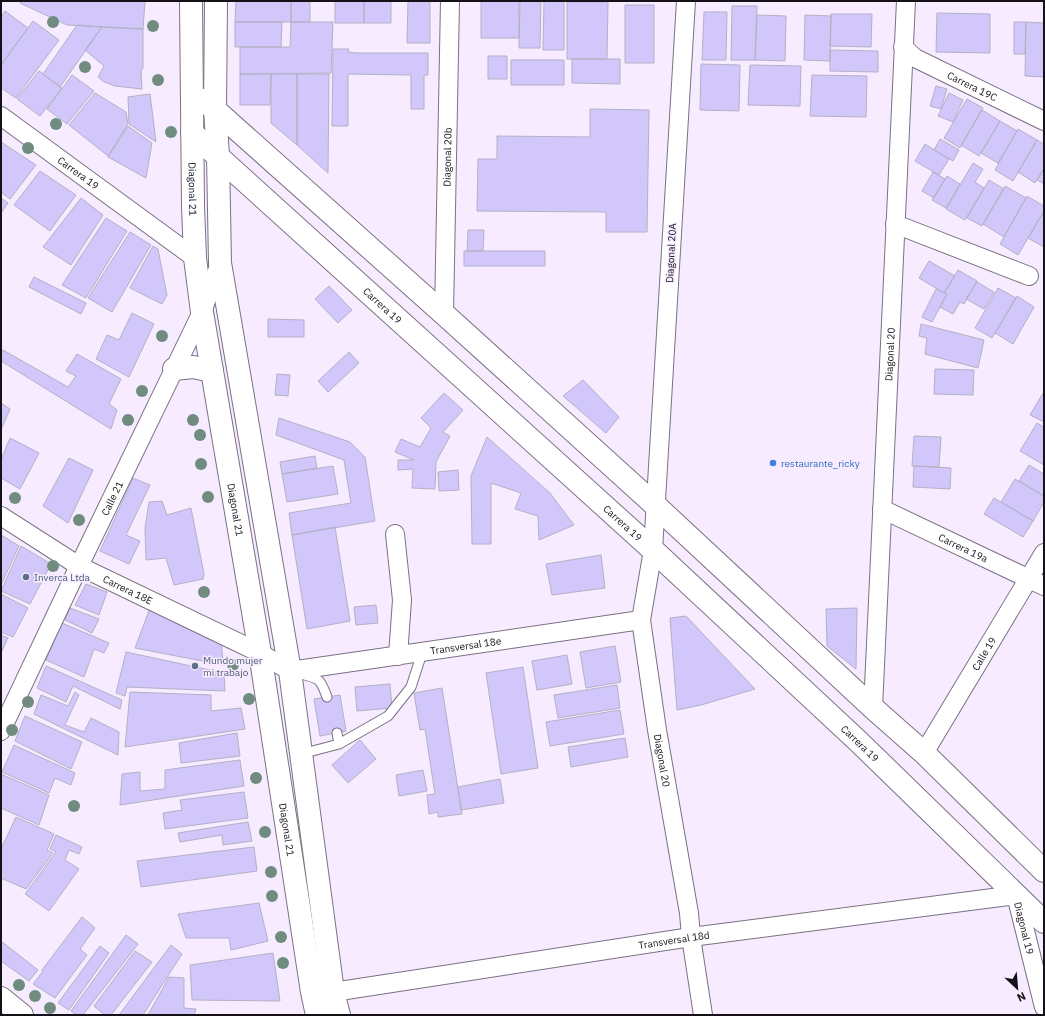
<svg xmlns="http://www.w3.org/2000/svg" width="1045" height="1016" font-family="'IBM Plex Sans',sans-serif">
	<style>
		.building { fill: #d2c7fa; stroke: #b4b0c5 }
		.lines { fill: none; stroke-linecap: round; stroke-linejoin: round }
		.lane-casing { stroke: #7b7183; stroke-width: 11 }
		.street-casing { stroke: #7b7183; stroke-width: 20 }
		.secondary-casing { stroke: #7b7183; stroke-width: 24 }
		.primary-casing { stroke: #7b7183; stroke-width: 24 }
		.highway-casing { stroke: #7b7183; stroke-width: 24 }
		.lane { stroke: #fff; stroke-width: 9 }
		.street { stroke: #fff; stroke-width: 18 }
		.secondary { stroke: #fff; stroke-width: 22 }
		.primary { stroke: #fff; stroke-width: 22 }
		.highway { stroke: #fff; stroke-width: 22 }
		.tree { fill: #6f8c7f }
		.shop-dot { fill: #3f7fe0; stroke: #f6ebff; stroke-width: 1.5 }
		.service-dot { fill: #5c6f8a; stroke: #f6ebff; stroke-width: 1.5 }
		.labels { text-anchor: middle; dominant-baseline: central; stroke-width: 3; stroke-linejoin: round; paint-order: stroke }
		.street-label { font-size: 10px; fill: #151118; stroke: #f6ebff }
		.shop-label { font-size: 10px; fill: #366cbe; stroke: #f6ebff; text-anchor: start }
		.service-label { font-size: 10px; fill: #4e5e75; stroke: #f6ebff; text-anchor: start }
	</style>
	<rect width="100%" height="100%" fill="#f6ebff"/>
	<path class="building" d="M21,1H145L143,29L67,25L20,3Z
		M236,1H291V22H235Z
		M291,1H310V22H291Z
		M335,1H364V23H335Z
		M364,1H391V23H364Z
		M408,1H430V43H407Z
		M481,1H519V38H481Z
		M520,1H541L540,48H519Z
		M544,1H564V50H543Z
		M567,2H608L607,59H567Z
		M625,5H654V63H625Z
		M732,6H757L755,60H731Z
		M5,11L28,28L1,65V17Z
		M704,12H727L726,60H702Z
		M937,13L990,14V53L936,52Z
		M831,14H872L871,47L830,46Z
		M757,15L786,16L785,61L755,60Z
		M805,15L831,16L830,61L804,60Z
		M33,21L59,40L16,98L1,88V65Z
		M235,22H282L281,47H235Z
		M291,22H333L331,73L240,74V47H290Z
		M1014,22H1026L1025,54H1014Z
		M1026,22L1044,23V77L1025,76Z
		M77,25L102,27L60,87L43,74Z
		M102,27L143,29V68L141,71L142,89L115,86L104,82L98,77L104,66L85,50Z
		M333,49H349L348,52L355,53H428V75H424V109H411V75L348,74V126H332Z
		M830,50L878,51V72L830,71Z
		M488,56H507V79H488Z
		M572,59H620V84L572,83Z
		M511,60H564V85H511Z
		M701,64L740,65L739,111L700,110Z
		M750,65L801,66L800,106L748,105Z
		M39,71L62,88L40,116L17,99Z
		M240,74H271L270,105H240Z
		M271,74H297V145L271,123Z
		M297,74H329L328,173L297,145Z
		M72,75L94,91L67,124L47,109Z
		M812,75L867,76L866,117L810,116Z
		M936,86L947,89L941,109L930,106Z
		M95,93L126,112L128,124L108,156L69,125Z
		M949,93L963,100L953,122L938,116Z
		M150,94L156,142L129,124L128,97Z
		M967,99L983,108L960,148L944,138Z
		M590,109L649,110L647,232H606V212L477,211L478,159H497V136L590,137Z
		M982,110L1000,121L979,156L961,145Z
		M1000,121L1017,131L998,163L981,153Z
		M128,126L152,143L146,178L108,157Z
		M1018,129L1037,140L1013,181L995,170Z
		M940,139L959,150L953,161L934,150Z
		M1037,140L1044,144V168L1035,183L1018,172Z
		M1,142L36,165L10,199L1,192Z
		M925,144L949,159L939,175L915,161Z
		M973,163L983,169L975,182L984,188L965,220L946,209Z
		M1044,169V184L1037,180Z
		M40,171L76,195L50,231L14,205Z
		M933,172L945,179L934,198L922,191Z
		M947,176L960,184L946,208L932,200Z
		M989,180L1004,189L982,226L967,218Z
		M1005,186L1026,198L1004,237L983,224Z
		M1027,196L1044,206V211L1018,255L1000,244Z
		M1,198L8,203L1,213Z
		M81,198L103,215L71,265L43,247Z
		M1044,211V247L1028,238Z
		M106,218L127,231L86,298L62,285Z
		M468,230H484L483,251H467Z
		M130,232L151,245L112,312L88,298Z
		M153,246L158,249L167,295L162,304L130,288Z
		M464,251H545V266H464Z
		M929,261L955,276L944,293L919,278Z
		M958,270L977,281L964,304L960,302L953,314L940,307L947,294L944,293Z
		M34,277L86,303L81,314L29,287Z
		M977,282L994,292L984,309L966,299Z
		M329,286L352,310L338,323L315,299Z
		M998,288L1016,298L992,338L975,328Z
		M936,289L947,294L932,322L922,317Z
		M1017,296L1034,307L1013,344L995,333Z
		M132,313L154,324L129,377L96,359L107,335L119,340Z
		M268,319L304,320V337H268Z
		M921,324L984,340L978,368L925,354L927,338L919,336Z
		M3,350L68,387L76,376L66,371L77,354L121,379L109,404L117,410L111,429L1,361V353Z
		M349,352L359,363L328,392L318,381Z
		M935,369L974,370L973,395L934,394Z
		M277,374L290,375L288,396L275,395Z
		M583,380L619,417L606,433L563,396Z
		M444,393L463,410L443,432L450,436L436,462L435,489L412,488L413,469L398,470V460H414L395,452L401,439L420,447L431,428L421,418Z
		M1043,393H1044V422L1030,415Z
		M1,403L10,409L1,430Z
		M279,418L350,442L365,457L375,521L292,535L289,513L351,503L344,460L276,435Z
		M1037,423L1044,427V465L1020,451Z
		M914,436L941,437L939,467L912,466Z
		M487,437L550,493L574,525L539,540L538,516L515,509L521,493L491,483V544H472L471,476Z
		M10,438L39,453L20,489L1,478V460Z
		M315,456L317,468L282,474L280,462Z
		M69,458L93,470L68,523L43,506Z
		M1029,465L1044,474V496L1019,481Z
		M333,466L338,494L287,502L282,474Z
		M914,466L951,468L950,489L913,487Z
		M458,470L459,490L439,491L438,472Z
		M133,478L150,485L126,535L140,541L129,564L100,551Z
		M1015,479L1044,496V502L1033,521L1001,502Z
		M994,498L1033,521L1023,537L984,514Z
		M162,501L167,515L191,508L204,574L203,579L174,585L166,558L146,560L145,528L149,502Z
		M335,527L350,621L307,629L292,535Z
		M1,535L19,546L1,585Z
		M21,546L51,564L30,604L1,591Z
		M601,555L605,588L552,595L546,564Z
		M86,584L107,592L99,615L75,605Z
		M1,594L28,608L13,637L1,632Z
		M376,605L378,623L356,625L354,607Z
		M70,608L99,619L92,633L65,620Z
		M150,608L221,637L223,665L135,648Z
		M857,608L856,669L827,646L826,609Z
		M686,616L755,689L701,705L677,710L670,618Z
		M62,623L109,643L104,653L94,649L84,677L46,660Z
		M1,635L8,638L1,653Z
		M615,646L621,682L586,688L580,652Z
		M126,652L224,673L225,691L127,687L125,696L116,693Z
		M567,655L572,684L537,690L532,661Z
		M46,666L122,700L120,709L73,686L66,702L37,688Z
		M523,667L538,768L501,774L486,673Z
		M390,684L392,708L357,711L355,687Z
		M617,685L620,708L558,718L554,695Z
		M442,688L462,814L438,817V812L429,814L427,795L435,794L425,729L420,730L414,693Z
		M75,692L79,695L65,725L84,732L91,718L119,732L118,755L34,714L41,695L68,706Z
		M130,692L211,695V711L241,708L245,729L125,747Z
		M340,695L346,731L320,736L314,699Z
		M620,710L624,734L550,746L546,722Z
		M25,716L82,742L71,769L15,741Z
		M237,733L240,756L181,763L179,743Z
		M625,738L628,757L571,767L568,747Z
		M360,740L376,759L348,783L332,765Z
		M14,745L75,773L71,785L55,778L49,793L2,772Z
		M240,760L244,786L120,805L122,774L140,772V791L165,789V770Z
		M423,770L427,791L399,796L396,775Z
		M1,774L49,795L39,825L1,808Z
		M500,779L504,803L461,810L458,787Z
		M244,792L248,818L165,829L163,813L182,810L180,800Z
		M16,817L54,834L47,850L53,853L26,889L1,878V849Z
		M248,822L252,841L223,845L222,835L180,842L178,833Z
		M56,835L82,847L79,854L69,850L65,860L79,869L49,911L25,894L56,852L50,849Z
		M254,847L257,871L141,887L137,861Z
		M259,903L268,941L231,950L229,938H186L178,914Z
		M82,917L95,928L80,949L87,955L55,998L33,984L43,971L42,970Z
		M126,935L138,944L83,1015H77L71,1011Z
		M1,941L38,970L29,981L1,961Z
		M171,945L182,954L143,1015H119Z
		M100,946L109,953L69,1010L58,1003Z
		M135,951L152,962L111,1015H105L94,1006Z
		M273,953L280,1001L192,1000L190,965Z
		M169,977L184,978V1008L196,1009L194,1015H148Z"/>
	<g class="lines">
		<g class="lane-casing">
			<path id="lane" d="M301,674C320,679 320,678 327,697
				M337,733L339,744
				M301,754L339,744L388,716L411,687L422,653"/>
		</g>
		<g class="street-casing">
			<g id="street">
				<path id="s1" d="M686,1L653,550L641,620L657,730L689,913L691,937L703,1015"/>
				<path id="s2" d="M903,47L915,58L1044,121"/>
				<path id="s3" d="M1,116L195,258"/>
				<path d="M895,224L1029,276"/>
				<path id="s4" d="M444,314L450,1"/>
				<path id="s5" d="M882,509L1044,586"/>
				<path id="s6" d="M1,516L79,566L260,653L290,671L641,620"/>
				<path d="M395,534L402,600L398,656"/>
				<path id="s7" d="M873,708L906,1"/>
				<path id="s8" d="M1,731L79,566L202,312L220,263"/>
				<path id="s9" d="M924,753L1044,553"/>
				<path id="s10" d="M333,992L691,937L1016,895L1044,1007"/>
			</g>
		</g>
		<g class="secondary-casing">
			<g id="secondary">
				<path d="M204,100L444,314L655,505L873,708L924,753L1044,871"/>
				<path id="s11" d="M192,133L653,550L859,742L1044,922"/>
			</g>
		</g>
		<g class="primary-casing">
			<path id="primary" d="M1,998L22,1015"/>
		</g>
		<g class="highway-casing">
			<g id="highway">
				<path id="s12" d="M191,1L193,206L195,258L202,312L260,653L312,992L317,1015"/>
				<path d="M216,1L215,109L218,156L220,263L290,671L333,992L339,1015"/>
				<path d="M174,369L193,367L212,371"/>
			</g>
		</g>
		<use href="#lane" class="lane"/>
		<use href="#street" class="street"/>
		<use href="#secondary" class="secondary"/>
		<use href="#primary" class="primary"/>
		<use href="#highway" class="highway"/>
	</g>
	<g class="tree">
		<circle cx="53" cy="22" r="6"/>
		<circle cx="153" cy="26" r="6"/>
		<circle cx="85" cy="67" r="6"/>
		<circle cx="158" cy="80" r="6"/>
		<circle cx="56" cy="124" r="6"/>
		<circle cx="171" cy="132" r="6"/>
		<circle cx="28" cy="148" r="6"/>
		<circle cx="162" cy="336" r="6"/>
		<circle cx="142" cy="391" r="6"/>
		<circle cx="128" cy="420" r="6"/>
		<circle cx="193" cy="420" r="6"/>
		<circle cx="200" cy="435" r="6"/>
		<circle cx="201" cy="464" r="6"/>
		<circle cx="208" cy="497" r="6"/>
		<circle cx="15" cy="498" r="6"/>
		<circle cx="79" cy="520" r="6"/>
		<circle cx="53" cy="566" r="6"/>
		<circle cx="204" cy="592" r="6"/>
		<circle cx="233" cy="665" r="6"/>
		<circle cx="249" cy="699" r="6"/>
		<circle cx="28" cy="702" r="6"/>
		<circle cx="12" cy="730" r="6"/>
		<circle cx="256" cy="778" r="6"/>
		<circle cx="74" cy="806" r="6"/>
		<circle cx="265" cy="832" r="6"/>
		<circle cx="271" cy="872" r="6"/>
		<circle cx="272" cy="896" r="6"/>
		<circle cx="281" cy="937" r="6"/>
		<circle cx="283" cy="963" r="6"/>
		<circle cx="19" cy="985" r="6"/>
		<circle cx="35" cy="996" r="6"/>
		<circle cx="50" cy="1008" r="6"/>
	</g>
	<circle class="shop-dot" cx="773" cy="463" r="4"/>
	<g class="service-dot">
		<circle cx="26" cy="577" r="4"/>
		<circle cx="195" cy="666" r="4"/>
	</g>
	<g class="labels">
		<g class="street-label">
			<text stroke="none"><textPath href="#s2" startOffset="80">Carrera 19C</textPath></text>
			<text stroke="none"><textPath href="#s4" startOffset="157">Diagonal 20b</textPath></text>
			<text stroke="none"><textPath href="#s3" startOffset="96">Carrera 19</textPath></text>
			<text stroke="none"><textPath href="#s12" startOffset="188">Diagonal 21</textPath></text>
			<text transform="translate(671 253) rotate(-87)">Diagonal 20A</text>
			<text stroke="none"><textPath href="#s11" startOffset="257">Carrera 19</textPath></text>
			<text stroke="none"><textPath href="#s7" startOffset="354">Diagonal 20</textPath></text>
			<text stroke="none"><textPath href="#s8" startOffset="258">Calle 21</textPath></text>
			<text stroke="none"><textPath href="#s12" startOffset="512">Diagonal 21</textPath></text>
			<text stroke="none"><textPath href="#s11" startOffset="581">Carrera 19</textPath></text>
			<text stroke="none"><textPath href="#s5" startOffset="90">Carrera 19a</textPath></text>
			<text stroke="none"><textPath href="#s6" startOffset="147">Carrera 18E</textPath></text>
			<text stroke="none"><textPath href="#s6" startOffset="506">Transversal 18e</textPath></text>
			<text stroke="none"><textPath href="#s9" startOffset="116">Calle 19</textPath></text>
			<text stroke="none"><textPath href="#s11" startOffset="905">Carrera 19</textPath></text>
			<text stroke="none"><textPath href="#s1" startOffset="763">Diagonal 20</textPath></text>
			<text stroke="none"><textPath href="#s12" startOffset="836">Diagonal 21</textPath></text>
			<text stroke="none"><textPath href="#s10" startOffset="724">Diagonal 19</textPath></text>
			<text stroke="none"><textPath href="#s10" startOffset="345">Transversal 18d</textPath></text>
		</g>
		<g class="shop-label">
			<text x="781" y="463">restaurante_ricky</text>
		</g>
		<g class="service-label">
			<text x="34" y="577">Inverca Ltda</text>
			<text x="203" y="660">Mundo mujer<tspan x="203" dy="12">mi trabajo</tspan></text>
		</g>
	</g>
	<rect width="1045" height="1016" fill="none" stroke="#151118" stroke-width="4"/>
	<g transform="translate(1017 988) rotate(154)" stroke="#f6ebff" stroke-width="3" paint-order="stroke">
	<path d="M0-3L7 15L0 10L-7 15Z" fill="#151118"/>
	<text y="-6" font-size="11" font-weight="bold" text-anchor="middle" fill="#151118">N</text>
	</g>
</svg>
